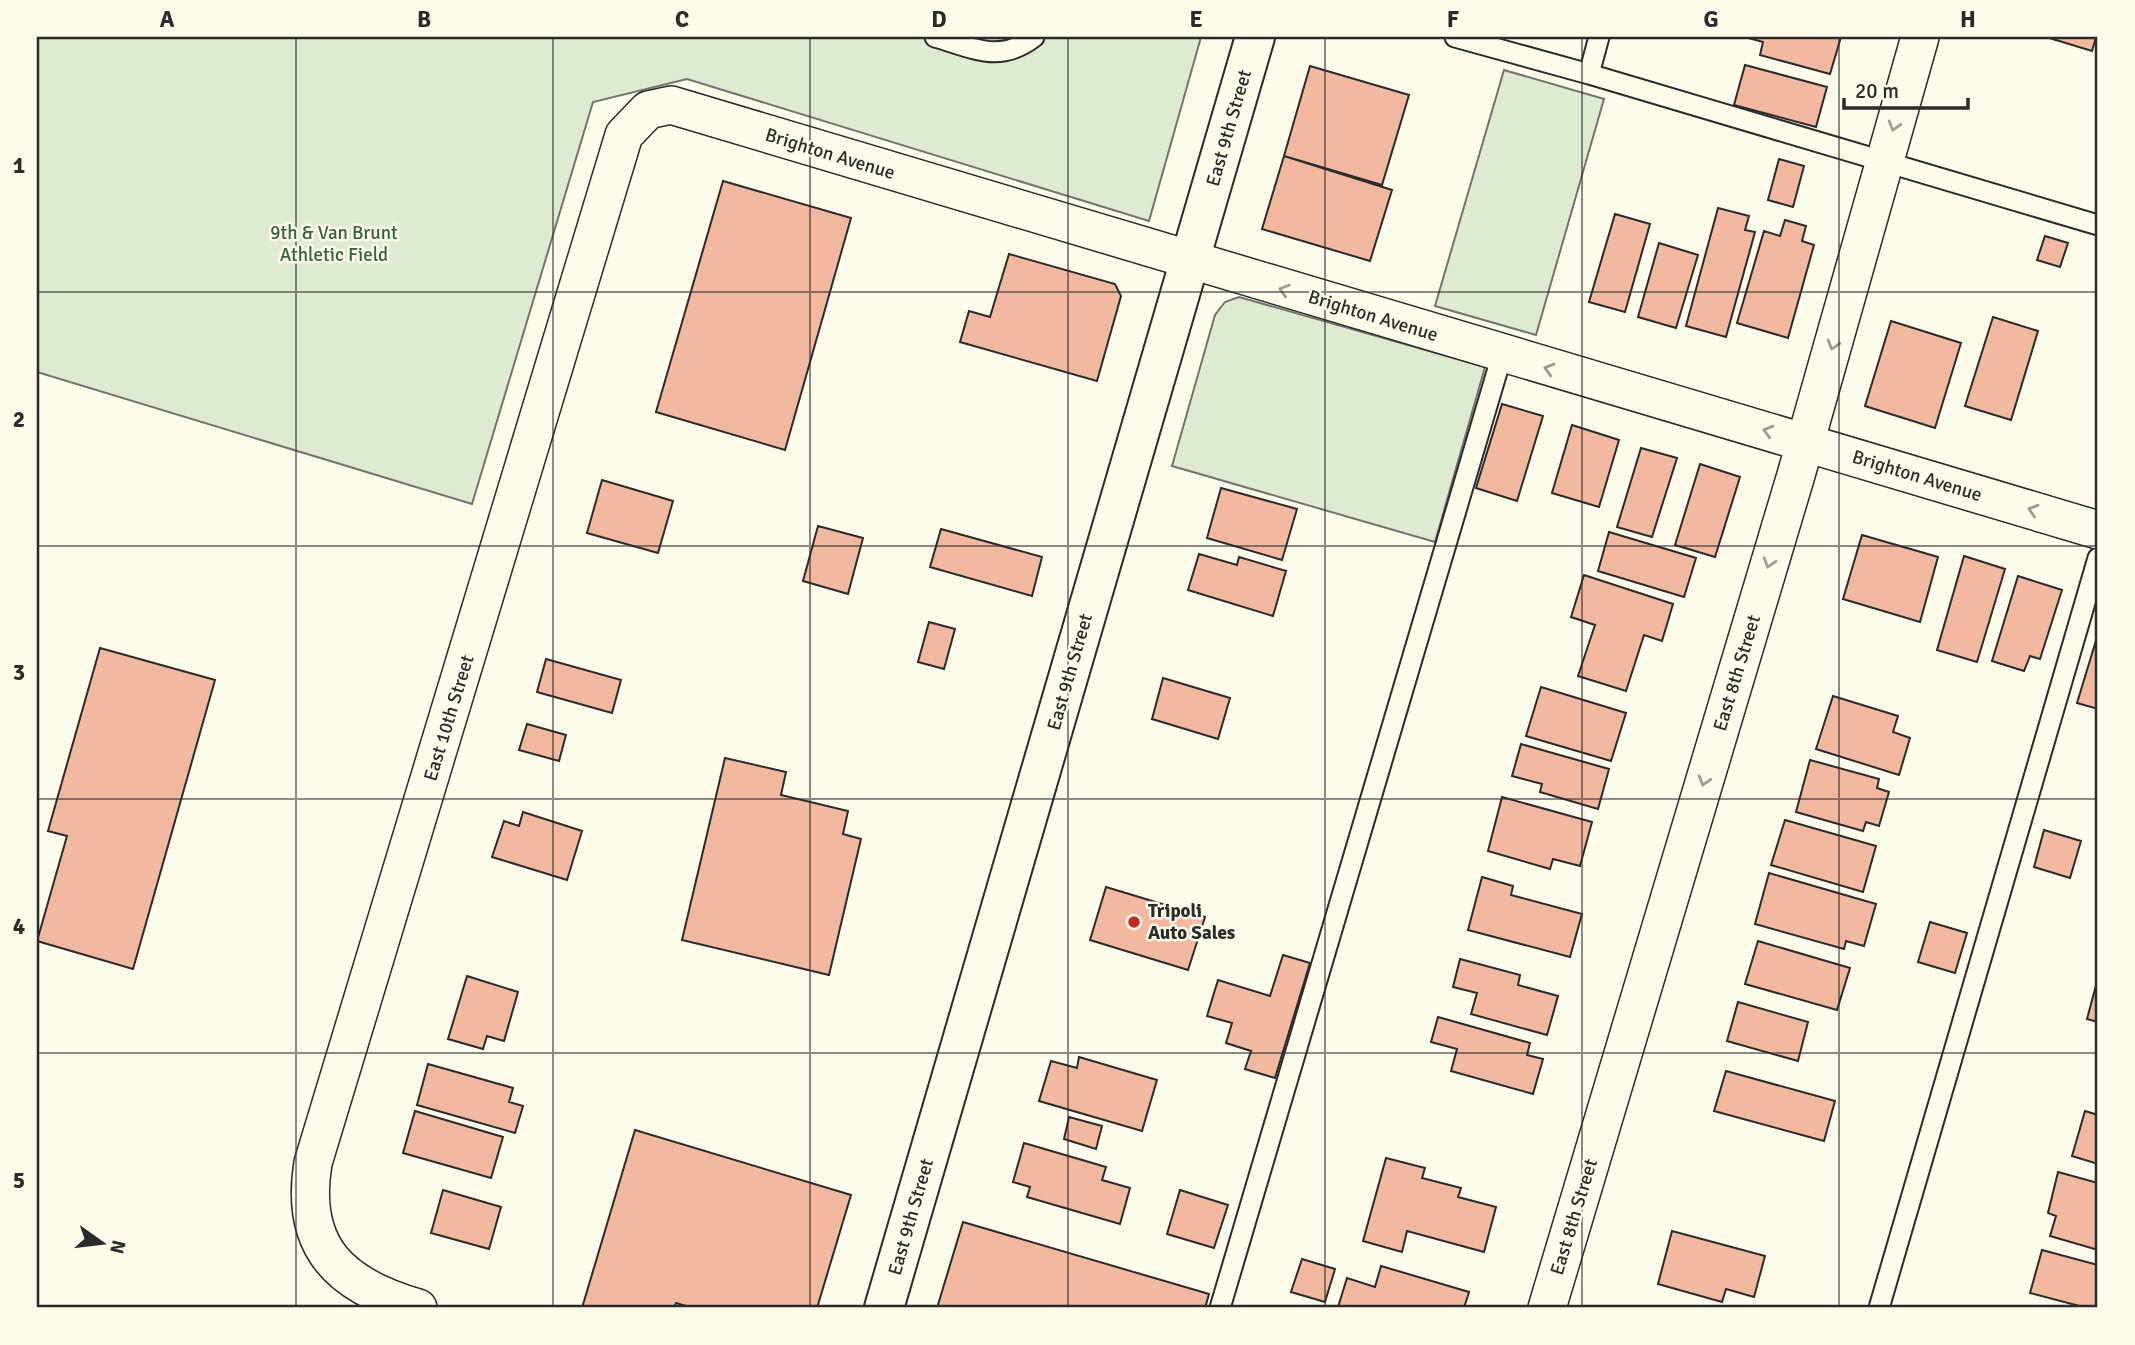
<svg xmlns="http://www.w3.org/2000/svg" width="2135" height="1345" font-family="Signika,sans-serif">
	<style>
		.green { fill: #deebd1; stroke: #74746e; stroke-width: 2 }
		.building { fill: #f2b8a0; stroke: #2b2b2b; stroke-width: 2 }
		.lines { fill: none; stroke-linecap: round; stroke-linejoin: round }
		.lane-casing { stroke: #2b2b2b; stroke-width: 23 }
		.street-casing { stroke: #2b2b2b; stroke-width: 40 }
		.secondary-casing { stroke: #2b2b2b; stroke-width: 42 }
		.lane { stroke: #fdfbea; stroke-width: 19 }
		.street { stroke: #fdfbea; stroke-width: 37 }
		.secondary { stroke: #fdfbea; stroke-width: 38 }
		.oneway { stroke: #9e9d94 }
		.grid { fill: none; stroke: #2b2b2b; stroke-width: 2; stroke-opacity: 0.55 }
		.poi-dot { fill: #c62828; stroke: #fdfbea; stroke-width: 2.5 }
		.labels { text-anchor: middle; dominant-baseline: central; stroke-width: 5; stroke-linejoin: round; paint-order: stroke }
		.street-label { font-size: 19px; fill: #2b2b2b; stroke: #fdfbea }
		.park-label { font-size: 19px; fill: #34623c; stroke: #fdfbea }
		.poi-label { font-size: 19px; font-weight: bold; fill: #2b2b2b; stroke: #fdfbea; text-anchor: start }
		.neatline { fill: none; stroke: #2b2b2b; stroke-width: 2.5 }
		.grid-label { font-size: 23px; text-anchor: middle; font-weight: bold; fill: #2b2b2b }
	</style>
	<rect width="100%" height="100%" fill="#fdfbea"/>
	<path class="green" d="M37,37H1201L1149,221L687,79L593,102L472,504L37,372Z
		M1504,70L1604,99L1536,335L1435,306Z
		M1239,297L1485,367L1435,542L1172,466L1215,315L1225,302Z"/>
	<path class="building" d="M1745,37H1841L1830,74L1760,55L1763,42Z
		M2046,37H2096L2092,51Z
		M1745,65L1827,87L1816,127L1734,105Z
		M1310,66L1409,95L1382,185L1284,156Z
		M1284,156L1392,190L1370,261L1262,229Z
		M1779,159L1804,166L1793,207L1768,200Z
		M723,181L851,218L785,450L656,412Z
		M1718,208L1749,216L1745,230L1755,232L1726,337L1686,326Z
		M1615,214L1650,224L1625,312L1589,302Z
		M1785,220L1806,226L1802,241L1814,245L1788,338L1737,323L1764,231L1780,236Z
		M2045,236L2068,243L2060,267L2037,260Z
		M1659,243L1698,255L1676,328L1638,317Z
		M1009,254L1115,284L1121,296L1097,381L960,342L969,311L990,317Z
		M1993,317L2038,331L2011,420L1965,406Z
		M1891,321L1961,343L1935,428L1865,406Z
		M1502,404L1543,416L1517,501L1476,488Z
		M1572,425L1619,440L1599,507L1552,493Z
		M1641,448L1677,458L1652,537L1617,527Z
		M1700,464L1740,477L1715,557L1675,545Z
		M602,480L673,501L658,553L587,533Z
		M1221,488L1297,509L1282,560L1207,538Z
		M818,526L863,538L848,594L803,581Z
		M941,529L1042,557L1032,596L930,567Z
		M1609,532L1696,558L1684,597L1598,571Z
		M1862,535L1938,557L1920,622L1843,599Z
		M1199,554L1237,565L1239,557L1286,571L1273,616L1188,590Z
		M1964,556L2005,569L1977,662L1937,650Z
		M1584,575L1673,604L1662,641L1644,635L1626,691L1578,676L1595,625L1571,617Z
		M2018,576L2062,590L2040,659L2030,656L2024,671L1992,661Z
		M929,622L955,629L944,669L918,662Z
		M2098,634V709L2077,703Z
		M100,648L215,680L133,969L37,941L67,836L48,831Z
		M546,659L621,680L612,713L537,692Z
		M1163,678L1230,698L1218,739L1152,719Z
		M1541,687L1626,713L1611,761L1526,736Z
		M1833,696L1898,716L1893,732L1910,738L1899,775L1816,749Z
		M527,724L566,735L559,761L519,750Z
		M1521,744L1609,769L1598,809L1540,792L1542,784L1512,776Z
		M725,758L786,772L781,795L848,811L843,834L861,839L829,975L682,940Z
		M1810,760L1879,779L1877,788L1889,792L1879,826L1866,822L1863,831L1796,812Z
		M1502,797L1592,822L1580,866L1553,859L1550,869L1488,851Z
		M523,812L582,831L567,880L492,857L504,821L519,826Z
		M1785,820L1876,846L1863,892L1771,865Z
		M2044,830L2081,841L2070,878L2034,867Z
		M1769,873L1876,904L1864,946L1846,941L1844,949L1755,924Z
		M1482,877L1513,886L1511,895L1582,914L1570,957L1468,930Z
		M1106,887L1205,917L1188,970L1090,940Z
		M1930,922L1967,933L1955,973L1918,962Z
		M1758,941L1850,968L1837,1010L1745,984Z
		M1283,955L1310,963L1275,1078L1245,1069L1251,1051L1226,1043L1232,1023L1207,1016L1218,980L1270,996Z
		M1460,959L1520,975L1518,985L1558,996L1547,1035L1471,1014L1477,993L1453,987Z
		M467,976L518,992L504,1041L487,1036L483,1049L448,1039Z
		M2098,978V1022L2087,1019Z
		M1738,1002L1808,1022L1798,1061L1727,1041Z
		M1438,1017L1530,1043L1527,1055L1543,1059L1533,1094L1451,1071L1457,1049L1431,1042Z
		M1079,1057L1157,1080L1142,1131L1039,1101L1051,1061L1077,1068Z
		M428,1064L513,1088L509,1102L523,1106L515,1133L417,1105Z
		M1726,1071L1835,1101L1824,1141L1714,1111Z
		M415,1111L503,1137L491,1178L403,1153Z
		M2085,1111L2098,1115V1164L2072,1156Z
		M1069,1117L1102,1126L1096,1149L1064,1139Z
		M635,1130L851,1195L817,1308H693L676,1303L674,1308H582Z
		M1024,1143L1106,1167L1102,1180L1130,1188L1120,1224L1027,1197L1030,1187L1013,1182Z
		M1386,1158L1425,1168L1422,1178L1461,1188L1458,1197L1496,1207L1484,1252L1407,1231L1402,1252L1363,1241Z
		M2058,1172L2098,1183V1250L2050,1236L2056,1216L2048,1213Z
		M443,1190L501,1207L489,1249L431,1233Z
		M1180,1190L1228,1205L1214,1248L1167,1234Z
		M963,1222L1209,1294L1205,1308H937Z
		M1672,1231L1765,1256L1754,1297L1726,1289L1722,1302L1658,1284Z
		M2042,1250L2098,1265V1308H2087L2030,1293Z
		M1302,1259L1335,1269L1325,1302L1291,1292Z
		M1381,1266L1469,1292L1464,1308L1338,1307L1347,1278L1375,1287Z"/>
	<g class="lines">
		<g class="lane-casing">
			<path id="lane" d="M935,37C974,48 999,64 1034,37
				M1455,37L1589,74L1599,37
				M1589,74L2098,225
				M1220,1308L1502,355
				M1879,1308L2098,558"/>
		</g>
		<g class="street-casing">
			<path id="street" d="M418,1308C341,1286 299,1248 313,1163L624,135L648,110L671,105L2098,530
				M1547,1308L1796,475L1920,37"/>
		</g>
		<g class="secondary-casing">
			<path id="secondary" d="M884,1308L1255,37"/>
		</g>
		<use href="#lane" class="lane"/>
		<use href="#street" class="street"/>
		<use href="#secondary" class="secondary"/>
	</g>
	<defs><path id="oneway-chevron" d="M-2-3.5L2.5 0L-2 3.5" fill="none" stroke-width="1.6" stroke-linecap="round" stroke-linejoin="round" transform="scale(1.75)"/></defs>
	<g class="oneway">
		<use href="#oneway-chevron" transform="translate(1894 126) rotate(106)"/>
		<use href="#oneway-chevron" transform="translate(1284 290) rotate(-163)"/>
		<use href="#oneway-chevron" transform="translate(1833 345) rotate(106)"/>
		<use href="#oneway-chevron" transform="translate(1549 369) rotate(-164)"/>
		<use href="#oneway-chevron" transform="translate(1768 431) rotate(-164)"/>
		<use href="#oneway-chevron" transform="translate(2033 510) rotate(-163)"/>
		<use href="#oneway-chevron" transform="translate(1769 563) rotate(107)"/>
		<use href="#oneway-chevron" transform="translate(1704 781) rotate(107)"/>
	</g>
	<path class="grid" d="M296,37V1308M553,37V1308M810,37V1308M1068,37V1308M1325,37V1308M1582,37V1308M1839,37V1308M37,292H2098M37,546H2098M37,799H2098M37,1053H2098"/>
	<circle class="poi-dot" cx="1134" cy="922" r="7"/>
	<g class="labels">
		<g class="street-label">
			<text transform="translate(1229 128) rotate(-74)">East 9th Street</text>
			<text transform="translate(830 154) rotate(17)">Brighton Avenue</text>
			<text transform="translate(1373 316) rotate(17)">Brighton Avenue</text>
			<text transform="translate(1917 476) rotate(17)">Brighton Avenue</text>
			<text transform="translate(1070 672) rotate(-74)">East 9th Street</text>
			<text transform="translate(1737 673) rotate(-73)">East 8th Street</text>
			<text transform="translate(449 718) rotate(-73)">East 10th Street</text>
			<text transform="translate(911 1217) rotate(-74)">East 9th Street</text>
			<text transform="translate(1574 1217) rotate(-73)">East 8th Street</text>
		</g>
		<g class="park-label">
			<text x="334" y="233">9th &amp; Van Brunt<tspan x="334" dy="22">Athletic Field</tspan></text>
		</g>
		<g class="poi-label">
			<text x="1148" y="911">Tripoli<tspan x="1148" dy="22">Auto Sales</tspan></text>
		</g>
	</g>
	<rect width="2135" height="1345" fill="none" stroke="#fdfbea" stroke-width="77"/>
	<g transform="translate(102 1243) rotate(104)" stroke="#fdfbea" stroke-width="5" paint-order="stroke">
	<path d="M0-5L12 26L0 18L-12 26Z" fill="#2b2b2b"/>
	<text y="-10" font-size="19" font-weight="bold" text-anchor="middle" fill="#2b2b2b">N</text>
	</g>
	<path d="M1844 98v10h124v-10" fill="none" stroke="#2b2b2b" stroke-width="3.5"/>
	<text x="1855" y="98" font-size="21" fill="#2b2b2b" stroke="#fdfbea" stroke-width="5" paint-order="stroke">20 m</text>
	<rect x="38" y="38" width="2058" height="1268" class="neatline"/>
	<g class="grid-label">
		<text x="167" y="27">A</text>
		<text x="424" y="27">B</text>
		<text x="682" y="27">C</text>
		<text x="939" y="27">D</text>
		<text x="1196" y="27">E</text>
		<text x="1453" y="27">F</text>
		<text x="1711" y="27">G</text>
		<text x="1968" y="27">H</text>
		<text x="19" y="173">1</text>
		<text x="19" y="427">2</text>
		<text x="19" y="680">3</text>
		<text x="19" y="934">4</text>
		<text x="19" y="1188">5</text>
	</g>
</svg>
